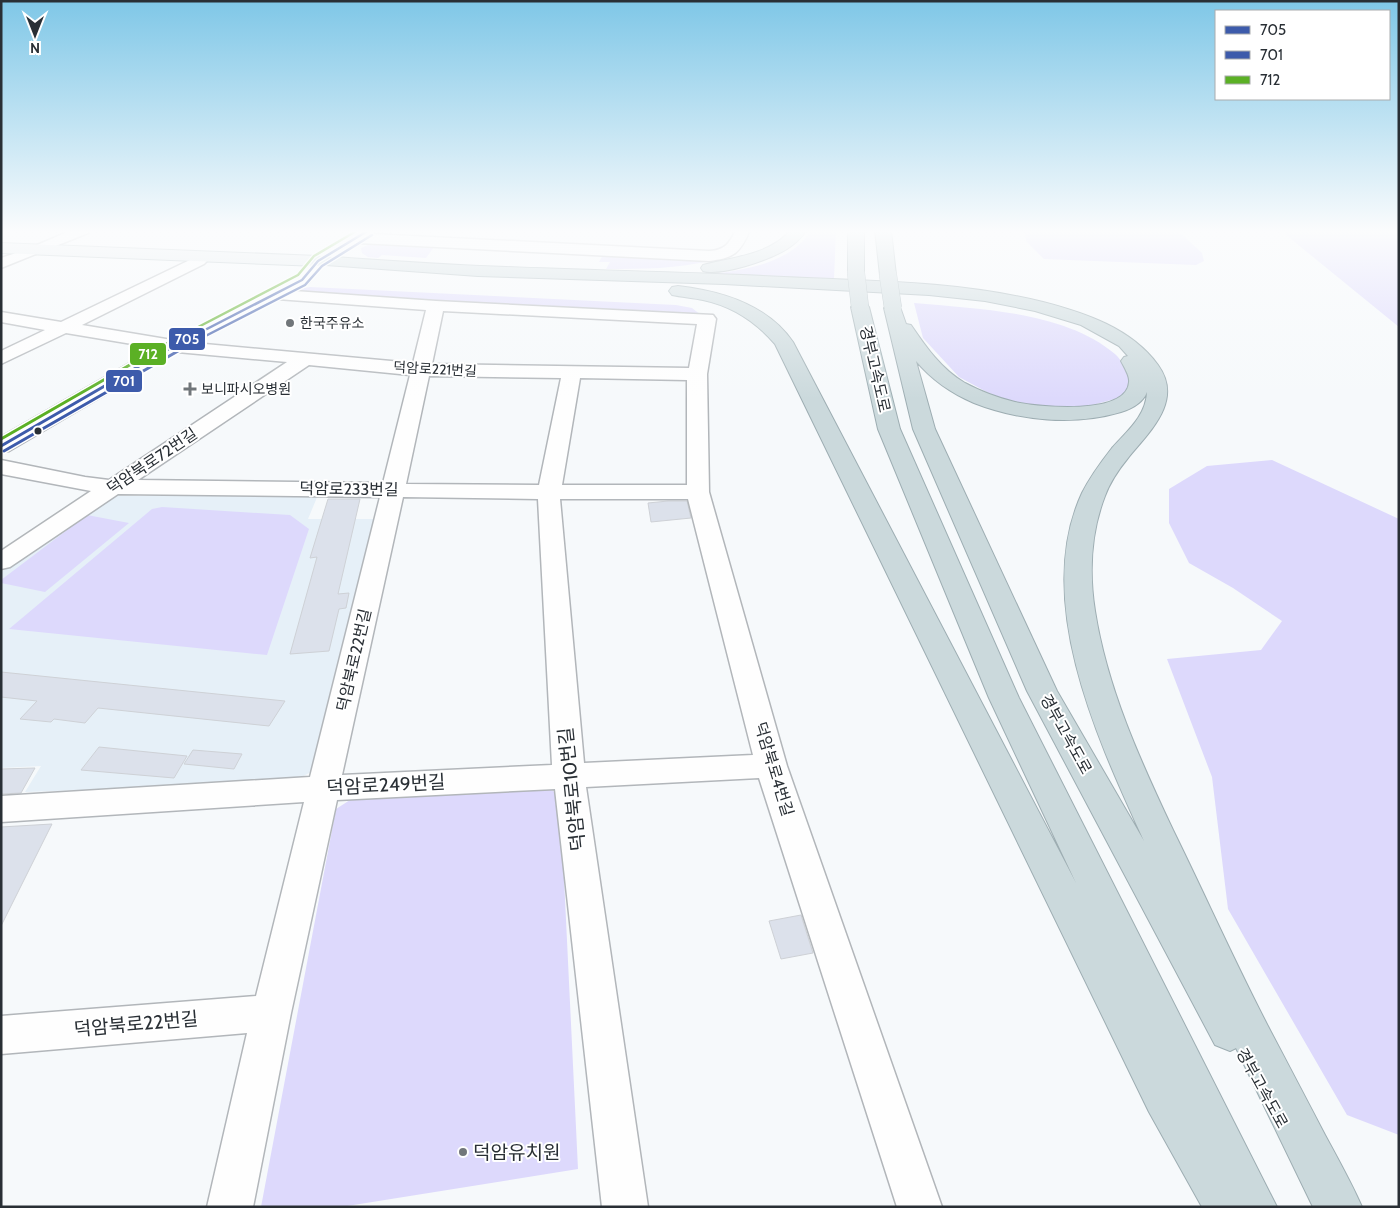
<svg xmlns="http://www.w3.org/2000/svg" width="1400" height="1208" font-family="Cabin,'Noto Sans KR',sans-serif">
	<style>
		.built { fill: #e6f0f8 }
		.green { fill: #ddd9fc }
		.building { fill: #dce1eb; stroke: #ced1d6 }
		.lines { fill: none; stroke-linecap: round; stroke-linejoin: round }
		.minor-casing { stroke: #b2b6ba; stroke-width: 3 }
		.major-casing { stroke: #9dadb2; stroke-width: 2 }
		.highway-casing { stroke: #9dadb2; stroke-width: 2 }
		.minor { fill: #fefefe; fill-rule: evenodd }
		.major { fill: #e0e7ea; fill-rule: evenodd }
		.highway { fill: #cbd9dc; fill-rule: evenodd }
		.highway-bridge-casing { stroke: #9dadb2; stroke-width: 18; stroke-linecap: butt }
		.highway-bridge { stroke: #cbd9dc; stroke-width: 17 }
		.bus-1-far1-casing { stroke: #fff; stroke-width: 5 }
		.bus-1-casing { stroke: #fff; stroke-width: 6 }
		.bus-2-far1-casing { stroke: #fff; stroke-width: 5 }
		.bus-2-casing { stroke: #fff; stroke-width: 6 }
		.bus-3-far1-casing { stroke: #fff; stroke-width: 5 }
		.bus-3-casing { stroke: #fff; stroke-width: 6 }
		.bus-1-far1 { stroke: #3d5bab; stroke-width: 2.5 }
		.bus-1 { stroke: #3d5bab; stroke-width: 3 }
		.bus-2-far1 { stroke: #3d5bab; stroke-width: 2.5 }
		.bus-2 { stroke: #3d5bab; stroke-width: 3 }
		.bus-3-far1 { stroke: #5bb025; stroke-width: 2.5 }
		.bus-3 { stroke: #5bb025; stroke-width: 3 }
		.poi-dot { fill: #71767a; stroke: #fff; stroke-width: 2 }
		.bus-dot { fill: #292f35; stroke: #fff; stroke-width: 2 }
		.labels { text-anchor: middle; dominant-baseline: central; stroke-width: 4; stroke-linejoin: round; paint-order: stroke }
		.far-poi-label { font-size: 14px; fill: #292f35; stroke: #fff; text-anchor: start }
		.far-street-label { font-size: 14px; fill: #292f35; stroke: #fff }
		.street-label { font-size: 16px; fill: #292f35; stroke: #fff }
		.near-street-label { font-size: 19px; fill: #292f35; stroke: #fff }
		.near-poi-label { font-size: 19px; fill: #292f35; stroke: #fff; text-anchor: start }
		.line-badge { stroke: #fff; stroke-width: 2 }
		.badge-label { font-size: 14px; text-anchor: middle; font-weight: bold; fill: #fff }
	</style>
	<rect width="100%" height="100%" fill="#f6f9fb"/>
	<path class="built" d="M318,495L308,519H378L311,772L290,783L25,792L41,766L1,768V572L116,496Z"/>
	<path class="green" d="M812,230H836L834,279L707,275C746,269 788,265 812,230Z
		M1025,230H1177L1202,253L1204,261L1196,265L1044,259L1026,241Z
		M1280,230H1399V327Z
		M370,244L434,247L426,258L382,255L378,258L368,257L362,253L361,248Z
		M604,253L713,260C677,269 642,269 606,269L610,262H599Z
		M310,287L676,305L692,308L701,315L288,293L293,290Z
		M914,303C978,309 1064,311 1115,354C1122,360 1127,372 1132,380L1122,397L1085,407L1048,409L996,397L959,377L923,338Z
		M1272,460L1399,519V1135L1347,1115L1228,909L1212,777L1167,659L1261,650L1282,621L1233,588L1189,563L1169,523V489L1207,466Z
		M162,507L290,515L309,529L267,655L9,629L152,509Z
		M87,515L129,523L45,592L1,583V580Z
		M549,789L560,795L578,1169L341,1207H261L336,809L350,800Z"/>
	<path class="building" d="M328,499H360L338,594L349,593L346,608L339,609L329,651L290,654L317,557L310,558Z
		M668,501H687L691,518L651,522L648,503Z
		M1,672L285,701L269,726L98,708L85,723L54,719L51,722L20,719L37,701L1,697Z
		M99,747L187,756L174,778L81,770Z
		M193,750L242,754L234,769L184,764Z
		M35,768L21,793L1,794V769Z
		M52,824L1,926V827Z
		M801,915L813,953L781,959L769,921Z"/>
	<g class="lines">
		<g class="minor-casing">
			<path id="minor" d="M72,230H90L88,233L1,268V258L28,249Z
				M360,230H376L372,234L709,251C725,250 729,244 736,230H750C740,253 734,258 709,261L359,243L323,264L308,283L294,291L436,301L713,315L716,319L707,374L709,492L787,766L942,1207H897L759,778L586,787L648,1207H602L555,789L337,800L291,1013L253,1207H207L247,1033L1,1054V1016L256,996L304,802L1,822V796L310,777L380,497L118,494L10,567L1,569V551L91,491L1,474V460L85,477L109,480L287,362L177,352L9,451L1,452V437L156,348L66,333L1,364V351L45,330L1,322V312L61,322L194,258H204L207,261L204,264L82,325L172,340L296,277L313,258ZM277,299L426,310L413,363L194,343ZM443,311L697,324L689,368L432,364ZM309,365L410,375L383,483L138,480ZM429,376L561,378L539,485L406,484ZM580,378L687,380V485H562ZM403,497L538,499L552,765L342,775ZM560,499H688L753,755L584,763Z"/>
		</g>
		<g class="major-casing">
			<path id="major" d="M1,243L318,256L324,258L326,261L324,264L318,266L1,253Z"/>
		</g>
		<g class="highway-casing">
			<path id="highway" d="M791,230H807C801,238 795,244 787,249C769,260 723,276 703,271L701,268L703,265C734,257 769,255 791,230Z
				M848,230H864V273L862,277H850L848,273Z
				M875,230H891L896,275L894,279H882L880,275Z
				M318,256C381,260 443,265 506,267C599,271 691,272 784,277C870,281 958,281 1043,302C1085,313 1131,328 1158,365C1184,401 1149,432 1128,458C1119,469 1110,482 1105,496C1091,532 1089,573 1095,611C1107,688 1140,760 1173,830C1206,897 1236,965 1271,1032C1289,1066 1307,1100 1325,1135C1338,1159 1351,1182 1362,1207H1313L1236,1048L1230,1051L1215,1045L1027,691L913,429L884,308L887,304L893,303L899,304L906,324L911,325C926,347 941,369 965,383C980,391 998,398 1015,402C1038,407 1127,416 1129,382C1130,376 1124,367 1121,361L1124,357L1128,356L1119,346L1081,325L1035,311L985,301L929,295L724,284L478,276L312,264L310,261L312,258ZM916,361C932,380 951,393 974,403C1020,421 1074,426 1121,412C1131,409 1143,403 1147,392C1146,416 1127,431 1112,448C1101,462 1090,477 1082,493C1032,601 1099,742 1144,841L1057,691L935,429Z
				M678,286C721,291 767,304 793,342L1076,883L989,698L878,429L851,307L854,303L860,302L866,303L869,307L900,429L1019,698L1277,1207H1202L1149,1112L775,344C756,322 732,306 703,300C693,298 682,297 672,295L669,291L672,287Z"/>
		</g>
		<use href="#minor" class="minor"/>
		<use href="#major" class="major"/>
		<use href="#highway" class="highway"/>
		<g class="highway-bridge-casing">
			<path id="highway-bridge" d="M856,273L860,307
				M888,275L893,308"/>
		</g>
		<use href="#highway-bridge" class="highway-bridge"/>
		<g class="bus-1-far1-casing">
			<path id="bus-1-far1" d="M170,348L302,280L318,261L369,230"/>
		</g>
		<g class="bus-1-casing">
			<path id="bus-1" d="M1,446L172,347"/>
		</g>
		<g class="bus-2-far1-casing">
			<path id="bus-2-far1" d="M182,348L305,285L322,266L372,235"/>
		</g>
		<g class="bus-2-casing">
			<path id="bus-2" d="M4,451L185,347"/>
		</g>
		<g class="bus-3-far1-casing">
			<path id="bus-3-far1" d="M158,348L298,275L314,256L358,230"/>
		</g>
		<g class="bus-3-casing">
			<path id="bus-3" d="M1,439L161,347"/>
		</g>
		<use href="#bus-1-far1" class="bus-1-far1"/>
		<use href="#bus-1" class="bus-1"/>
		<use href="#bus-2-far1" class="bus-2-far1"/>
		<use href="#bus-2" class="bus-2"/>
		<use href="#bus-3-far1" class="bus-3-far1"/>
		<use href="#bus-3" class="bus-3"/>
	</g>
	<linearGradient id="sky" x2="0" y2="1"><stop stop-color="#7fc7e7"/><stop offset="0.58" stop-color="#fbfcfd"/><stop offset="1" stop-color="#fbfcfd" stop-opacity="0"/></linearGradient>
	<rect width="1400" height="399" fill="url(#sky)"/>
	<g class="poi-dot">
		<circle cx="290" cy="323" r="5"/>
		<path d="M187.5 381.5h5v5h5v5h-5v5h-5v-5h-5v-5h5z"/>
		<circle cx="463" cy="1152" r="5"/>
	</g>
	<circle class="bus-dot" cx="38" cy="431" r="4.5"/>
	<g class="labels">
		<g class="far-poi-label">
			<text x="300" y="323">한국주유소</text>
			<text x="201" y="389">보니파시오병원</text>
		</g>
		<g class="far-street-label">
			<text transform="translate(435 369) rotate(3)">덕암로221번길</text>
		</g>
		<g class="street-label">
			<text transform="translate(875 369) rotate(77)">경부고속도로</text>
			<text transform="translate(152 461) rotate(-34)">덕암북로72번길</text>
			<text transform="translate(349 489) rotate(1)">덕암로233번길</text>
			<text transform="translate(354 660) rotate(-77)">덕암북로22번길</text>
			<text transform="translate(1066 734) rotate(61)">경부고속도로</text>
			<text transform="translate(774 769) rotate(73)">덕암북로4번길</text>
			<text transform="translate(1262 1088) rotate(61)">경부고속도로</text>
		</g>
		<g class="near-street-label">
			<text transform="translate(386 785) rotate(-3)">덕암로249번길</text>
			<text transform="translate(572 789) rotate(-96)">덕암북로10번길</text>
			<text transform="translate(136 1024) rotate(-5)">덕암북로22번길</text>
		</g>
		<g class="near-poi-label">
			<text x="473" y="1152">덕암유치원</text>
		</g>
	</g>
	<g class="line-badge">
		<rect x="168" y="327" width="38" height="24" rx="5" fill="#3d5bab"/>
		<rect x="129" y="342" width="38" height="24" rx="5" fill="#5bb025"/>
		<rect x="105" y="369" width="38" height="24" rx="5" fill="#3d5bab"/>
	</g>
	<g class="badge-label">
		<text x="187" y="344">705</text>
		<text x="148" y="359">712</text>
		<text x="124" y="386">701</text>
	</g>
	<rect width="1400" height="1208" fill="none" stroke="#292f35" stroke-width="5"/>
	<rect x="1215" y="10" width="175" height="90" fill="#ffffff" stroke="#a9acae"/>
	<rect x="1225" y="26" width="25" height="8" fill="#3d5bab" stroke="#a9acae"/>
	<text x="1260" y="35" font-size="15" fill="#292f35">705</text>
	<rect x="1225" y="51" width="25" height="8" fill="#3d5bab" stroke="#a9acae"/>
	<text x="1260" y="60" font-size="15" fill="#292f35">701</text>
	<rect x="1225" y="76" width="25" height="8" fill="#5bb025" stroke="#a9acae"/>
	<text x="1260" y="85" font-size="15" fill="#292f35">712</text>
	<g transform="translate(35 35) rotate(180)" stroke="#ffffff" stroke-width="4" paint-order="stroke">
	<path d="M0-4L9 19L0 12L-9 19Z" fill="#292f35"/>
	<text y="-8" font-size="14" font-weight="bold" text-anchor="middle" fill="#292f35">N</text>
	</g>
</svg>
